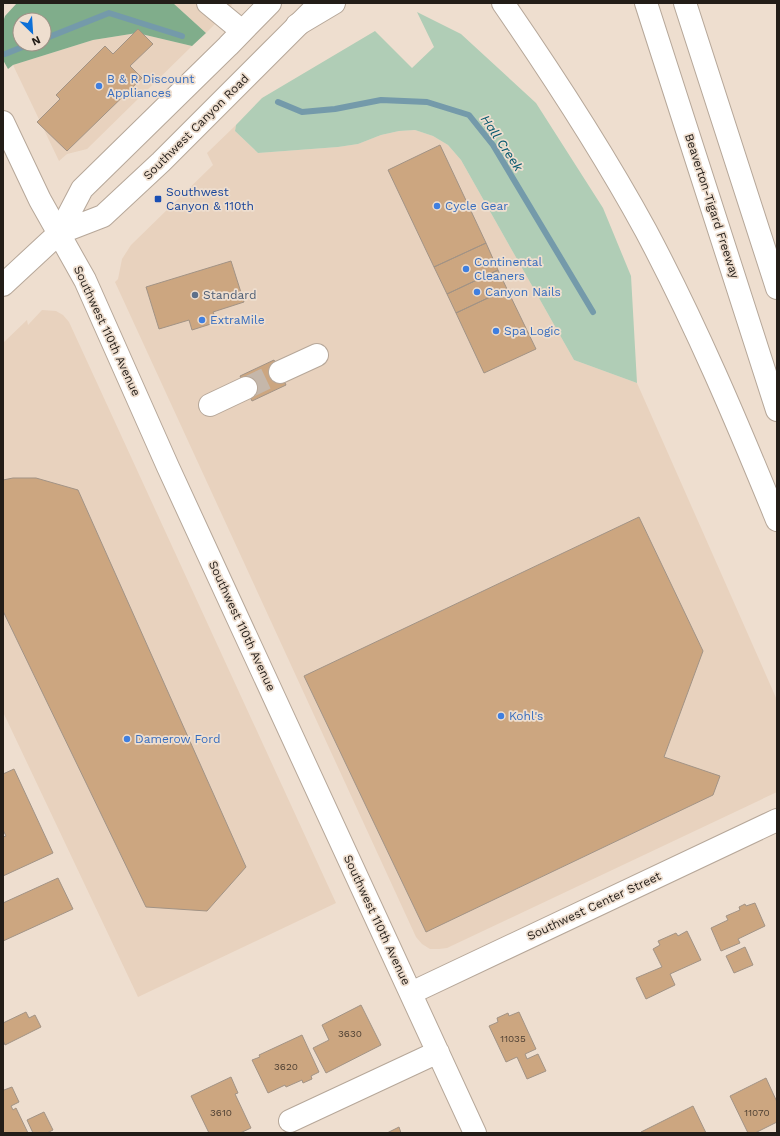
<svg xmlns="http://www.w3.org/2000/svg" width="780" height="1136" font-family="'Work Sans',sans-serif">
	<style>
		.built { fill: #e8d2be }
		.green { fill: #b0cdb6 }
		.forest { fill: #80ad8b; fill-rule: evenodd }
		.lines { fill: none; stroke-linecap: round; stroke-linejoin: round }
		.stream { stroke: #749aaa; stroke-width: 6 }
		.building { fill: #cca680; stroke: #a29385 }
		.minor-tunnel { stroke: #c5b7aa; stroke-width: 22; stroke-dasharray: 22 11; stroke-linecap: butt }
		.minor-casing { stroke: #b6a799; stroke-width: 24 }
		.major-casing { stroke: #b6a799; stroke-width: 24 }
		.highway-casing { stroke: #b6a799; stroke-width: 24 }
		.minor { stroke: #fff; stroke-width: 22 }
		.major { stroke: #fff; stroke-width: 22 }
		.highway { stroke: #fff; stroke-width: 22 }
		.shop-dot { fill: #3f7fe0; stroke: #eedecf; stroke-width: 1.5 }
		.transit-dot { fill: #1a4fb4; stroke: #eedecf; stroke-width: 1.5 }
		.service-dot { fill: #5c6f8a; stroke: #eedecf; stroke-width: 1.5 }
		.labels { text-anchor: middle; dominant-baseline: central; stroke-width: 3.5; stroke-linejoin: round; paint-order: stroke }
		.number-label { font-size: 10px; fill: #4d3f32 }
		.shop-label { font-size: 12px; fill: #366cbe; stroke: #eedecf; text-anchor: start }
		.street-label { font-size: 12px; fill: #231d18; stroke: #eedecf }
		.transit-label { font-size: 12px; fill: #164399; stroke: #eedecf; text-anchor: start }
		.service-label { font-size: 12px; fill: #4e5e75; stroke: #eedecf; text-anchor: start }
		.water-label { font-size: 13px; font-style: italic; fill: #04576e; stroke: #eedecf }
	</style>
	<rect width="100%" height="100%" fill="#eedecf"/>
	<path class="built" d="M173,3H233L228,11L206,33Z
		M137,33L192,46L87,149L67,154L59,161L13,65L93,40Z
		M236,125L235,131L258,153L338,147L358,144L381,135L399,131L415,130L433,136L448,145L461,160L574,360L637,383L777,700V792L447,948L439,949H430L422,944L416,937L115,282L118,279L122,259L131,245L213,165L207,153Z
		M42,310L56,311L63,315L69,322L336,903L138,997L3,712V343L27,320L28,325Z"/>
	<path class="green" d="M417,12L461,34L536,103L603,208L631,276L637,383L574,360L461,160L448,145L433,136L415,130L399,131L381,135L358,144L338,147L258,153L235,131L236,125L262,98L375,31L412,68L434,47Z"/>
	<path class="forest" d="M17,3H173L206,33L192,46L137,33L93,40L13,65L8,69L3,60V22L5,16ZM20,20H44V44H20Z"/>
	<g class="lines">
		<path class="stream" d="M44,39L109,13L182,36
			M5,54L30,44
			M278,102L302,112L335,109L381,100L427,102L469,115L493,145L593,312"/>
	</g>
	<path class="building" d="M138,29L153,44L130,66L142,78L67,151L37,122L60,99L56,95L105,46L113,54Z
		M440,145L486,243L434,267L388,170Z
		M486,243L498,270L447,294L434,267Z
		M231,261L244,302L213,312L217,322L192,330L189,320L159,329L146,287Z
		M498,270L507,289L456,313L447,294Z
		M507,289L536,349L484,373L456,313Z
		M274,360L286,385L252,401L240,376Z
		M13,478H36L78,490L246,867L207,911L146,907L3,611V480Z
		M639,517L703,651L664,757L720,776L713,795L426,932L304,676Z
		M14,769L53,853L3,876V837L6,836L3,830V774Z
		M58,878L73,909L3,941V903Z
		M755,903L765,926L738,939L740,943L721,951L711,928L728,920L726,916L740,910L739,907L745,904L746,906Z
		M687,931L701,960L670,974L675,985L646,999L636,978L662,967L653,949L660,945L658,941L676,933L678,936Z
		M745,947L753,965L734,973L726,956Z
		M361,1005L381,1045L326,1073L313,1048L329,1040L322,1025Z
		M26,1012L29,1018L35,1015L41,1027L5,1045L3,1040V1023Z
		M519,1012L536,1049L525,1054L527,1059L538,1054L546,1071L527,1079L517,1057L506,1062L489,1026L498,1022L497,1018L508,1013L509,1016Z
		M302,1035L319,1072L311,1076L312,1079L303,1083L302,1080L286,1087L285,1085L268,1093L252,1060L260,1057L259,1055Z
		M231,1077L238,1093L235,1094L251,1128L240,1133H209L191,1096Z
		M766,1078L777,1102V1122L755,1133H748L730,1096Z
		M12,1087L19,1102L11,1106L13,1110L16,1108L28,1133H3V1089L4,1090Z
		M693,1106L706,1133H641V1132Z
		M44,1112L53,1130L47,1133H33L27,1120Z
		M399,1127L401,1133H387Z"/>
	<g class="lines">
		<path class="minor-tunnel" d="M246,388L280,372"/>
		<g class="minor-casing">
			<path id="minor" d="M208,3L242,31
				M3,122L40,200L85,280L168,467L475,1133
				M280,372L317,355
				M210,405L246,388
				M411,993L777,820
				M290,1121L438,1052"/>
		</g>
		<g class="major-casing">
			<path id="major" d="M59,233L103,216L161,162L311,12
				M3,285L59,233L82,189L228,46L270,3"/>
		</g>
		<g class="highway-casing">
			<path id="highway" d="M503,3C554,77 603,152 646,231C696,325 737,422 777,520
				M646,3L777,410
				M685,3L777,288
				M297,25L334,3"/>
		</g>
		<use href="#minor" class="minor"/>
		<use href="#major" class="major"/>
		<use href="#highway" class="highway"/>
	</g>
	<g class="shop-dot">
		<circle cx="99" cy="86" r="4"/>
		<circle cx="437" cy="206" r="4"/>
		<circle cx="466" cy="269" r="4"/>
		<circle cx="477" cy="292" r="4"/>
		<circle cx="202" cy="320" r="4"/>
		<circle cx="496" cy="331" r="4"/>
		<circle cx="501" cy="716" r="4"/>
		<circle cx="127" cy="739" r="4"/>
	</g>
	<rect class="transit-dot" x="154" y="195" width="8" height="8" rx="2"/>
	<circle class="service-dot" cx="195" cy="295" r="4"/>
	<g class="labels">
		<g class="number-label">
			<text x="350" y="1033">3630</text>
			<text x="513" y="1038">11035</text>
			<text x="286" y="1066">3620</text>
			<text x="221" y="1112">3610</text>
			<text x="757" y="1112">11070</text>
		</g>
		<g class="shop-label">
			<text x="107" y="79">B &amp; R Discount<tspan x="107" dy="14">Appliances</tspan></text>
			<text x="445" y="206">Cycle Gear</text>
			<text x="474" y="262">Continental<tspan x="474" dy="14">Cleaners</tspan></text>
			<text x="485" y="292">Canyon Nails</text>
			<text x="210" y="320">ExtraMile</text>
			<text x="504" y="331">Spa Logic</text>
			<text x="509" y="716">Kohl's</text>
			<text x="135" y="739">Damerow Ford</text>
		</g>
		<g class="street-label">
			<text transform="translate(196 127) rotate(-45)">Southwest Canyon Road</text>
			<text transform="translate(712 206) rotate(72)">Beaverton-Tigard Freeway</text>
			<text transform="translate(107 331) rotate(65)">Southwest 110th Avenue</text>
			<text transform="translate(242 626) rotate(65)">Southwest 110th Avenue</text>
			<text transform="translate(594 906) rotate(-25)">Southwest Center Street</text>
			<text transform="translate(377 920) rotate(65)">Southwest 110th Avenue</text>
		</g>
		<g class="transit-label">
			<text x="166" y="192">Southwest<tspan x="166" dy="14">Canyon &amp; 110th</tspan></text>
		</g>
		<g class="service-label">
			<text x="203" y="295">Standard</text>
		</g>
		<g class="water-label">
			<text transform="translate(502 143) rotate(56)">Hall Creek</text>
		</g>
	</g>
	<rect width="780" height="1136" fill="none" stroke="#231d18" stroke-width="8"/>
	<g transform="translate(32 32) rotate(155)"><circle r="19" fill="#eedecf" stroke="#9d9186"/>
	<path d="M0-3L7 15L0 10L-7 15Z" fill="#0d70d8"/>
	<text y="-6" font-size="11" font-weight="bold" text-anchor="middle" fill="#231d18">N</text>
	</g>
</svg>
